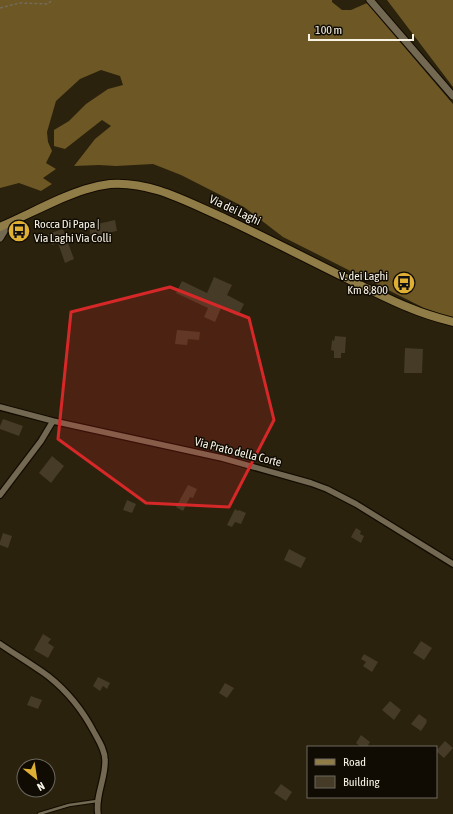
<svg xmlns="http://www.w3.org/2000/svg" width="453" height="814" font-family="'Asap Condensed',sans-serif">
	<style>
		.forest { fill: #6c5725 }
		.building { fill: #453b26 }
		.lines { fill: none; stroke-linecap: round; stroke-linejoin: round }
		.service-casing { stroke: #130b00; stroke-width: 4.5 }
		.minor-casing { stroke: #130b00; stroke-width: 8 }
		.tertiary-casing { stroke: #130b00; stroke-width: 9 }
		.secondary-casing { stroke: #130b00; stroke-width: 10 }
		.path { stroke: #736c59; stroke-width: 1.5; stroke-dasharray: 3 2; stroke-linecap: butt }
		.service { stroke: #736952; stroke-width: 2.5 }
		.minor { stroke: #736952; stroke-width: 5.5 }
		.tertiary { stroke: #736952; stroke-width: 7 }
		.secondary { stroke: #907c46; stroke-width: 8 }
		.marked { fill: #d62828; fill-opacity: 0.2; stroke: #d62828; stroke-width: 3; stroke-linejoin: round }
		.labels { text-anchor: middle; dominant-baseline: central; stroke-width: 3; stroke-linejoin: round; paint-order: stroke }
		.street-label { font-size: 12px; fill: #f9f3e6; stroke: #100c04 }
		.poi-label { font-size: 12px; fill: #f9f3e6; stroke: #100c04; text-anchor: start }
	</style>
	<rect width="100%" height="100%" fill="#2a220d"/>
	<path class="forest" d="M0,0H332V2L342,10H351L367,3L453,104V318L424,308L283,237L244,207L181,175L153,164L116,166L99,165L74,166L95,139L111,126L102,120L65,149L54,146V130L69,121L86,104L108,89L123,85L120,76L101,70L80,79L56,101L47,132L48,142L52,151L46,163L56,169L43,178L52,184L41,191L19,183L0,188Z
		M387,0H453V87Z"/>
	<path class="building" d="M115,220L117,231L101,234L102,241L92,243L89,226Z
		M63,229L74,259L65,263L58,243L52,245L48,234Z
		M214,277L232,285L227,295L244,304L238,316L221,308L215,322L204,317L208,308L176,293L182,281L207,293Z
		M177,330L200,332L199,340L188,339L187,345L175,344Z
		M335,336L346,337L345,353H341V358H334V351L331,350L332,340L334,341Z
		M405,348L423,349L422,373H404Z
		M3,419L23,426L19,436L0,429V426Z
		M52,456L64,466L51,483L39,473Z
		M188,485L197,489L193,498L190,497L183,511L176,507Z
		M127,500L136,504L132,513L123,510Z
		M235,509L238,511L239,510L246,513L241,524L235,522L232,527L227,525Z
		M356,528L361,531L360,534L364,536L361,543L351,537Z
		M3,533L12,536L8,548L0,545V542Z
		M289,549L306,558L301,568L284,560Z
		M43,634L51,639L48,643L54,647L48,658L34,650Z
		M421,641L432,648L424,660L413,653Z
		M364,654L378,662L372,672L363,666L366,662L361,659Z
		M98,677L110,683L107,689L103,686L100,691L93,686Z
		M225,683L234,688L227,698L219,693Z
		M31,696L42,700L38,709L27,705Z
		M390,701L401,710L394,720L382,710Z
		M419,714L427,720L426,722H427L421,731L411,724Z
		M361,735L370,742L367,747H361L356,743Z
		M445,741L453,748L444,758L436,751Z
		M281,784L292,792L286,801L274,793Z"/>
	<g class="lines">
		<g class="service-casing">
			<path id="service" d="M39,814L69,805L97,801"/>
		</g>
		<g class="minor-casing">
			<path id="minor" d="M0,407L53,421L222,458L311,483L327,489L356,504L453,564
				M0,495L41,441L53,421
				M0,644C16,655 33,665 48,676C67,691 83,711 94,732C99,741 105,750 105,760C106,778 95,796 98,814"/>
		</g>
		<g class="tertiary-casing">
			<path id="tertiary" d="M370,0L453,96
				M0,238L9,223"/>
		</g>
		<g class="secondary-casing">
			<path id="secondary" d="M0,227C20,218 40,208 60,199C77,192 92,186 110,184C151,181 187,202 224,218C269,239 313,262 358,284C375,292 392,301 410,308C424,314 438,318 453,322"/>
		</g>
		<path class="path" d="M0,8L20,3L48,4L52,0"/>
		<use href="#service" class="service"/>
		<use href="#minor" class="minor"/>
		<use href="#tertiary" class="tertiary"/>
		<use href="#secondary" class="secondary"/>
	</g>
	<path class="marked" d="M170,287L249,318L274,420L229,507L146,503L58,439L71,312Z"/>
	<defs>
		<g id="bus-disc" transform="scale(1.15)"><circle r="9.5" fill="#dfb034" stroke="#100c04"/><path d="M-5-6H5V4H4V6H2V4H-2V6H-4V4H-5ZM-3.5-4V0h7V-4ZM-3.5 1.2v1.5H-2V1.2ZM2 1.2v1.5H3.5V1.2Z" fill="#111"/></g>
	</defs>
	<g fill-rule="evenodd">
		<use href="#bus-disc" x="19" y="231"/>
		<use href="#bus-disc" x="404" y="283"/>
	</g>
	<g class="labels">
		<g class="street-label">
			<text transform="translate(235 210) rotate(25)">Via dei Laghi</text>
			<text transform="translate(238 452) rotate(14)">Via Prato della Corte</text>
		</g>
		<g class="poi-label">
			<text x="34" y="224">Rocca Di Papa |<tspan x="34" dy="14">Via Laghi Via Colli</tspan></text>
			<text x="388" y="276" text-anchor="end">V. dei Laghi<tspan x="388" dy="14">Km 8,800</tspan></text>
		</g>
	</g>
	<rect x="307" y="746" width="130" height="52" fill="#100c04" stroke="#6d685e"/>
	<rect x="315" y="759" width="20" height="6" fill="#907c46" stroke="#6d685e"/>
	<text x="343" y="766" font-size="12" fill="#f9f3e6">Road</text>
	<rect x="315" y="776" width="20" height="12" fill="#453b26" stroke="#6d685e"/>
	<text x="343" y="786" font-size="12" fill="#f9f3e6">Building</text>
	<g transform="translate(36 778) rotate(150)"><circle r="19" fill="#100c04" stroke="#6d685e"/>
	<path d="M0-3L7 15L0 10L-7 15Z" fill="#dfb034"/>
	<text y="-6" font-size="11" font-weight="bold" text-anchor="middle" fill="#f9f3e6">N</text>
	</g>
	<path d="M309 34v6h104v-6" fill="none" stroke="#f9f3e6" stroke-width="2"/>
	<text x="315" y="34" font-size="12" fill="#f9f3e6" stroke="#100c04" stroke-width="3" paint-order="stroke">100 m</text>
</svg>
